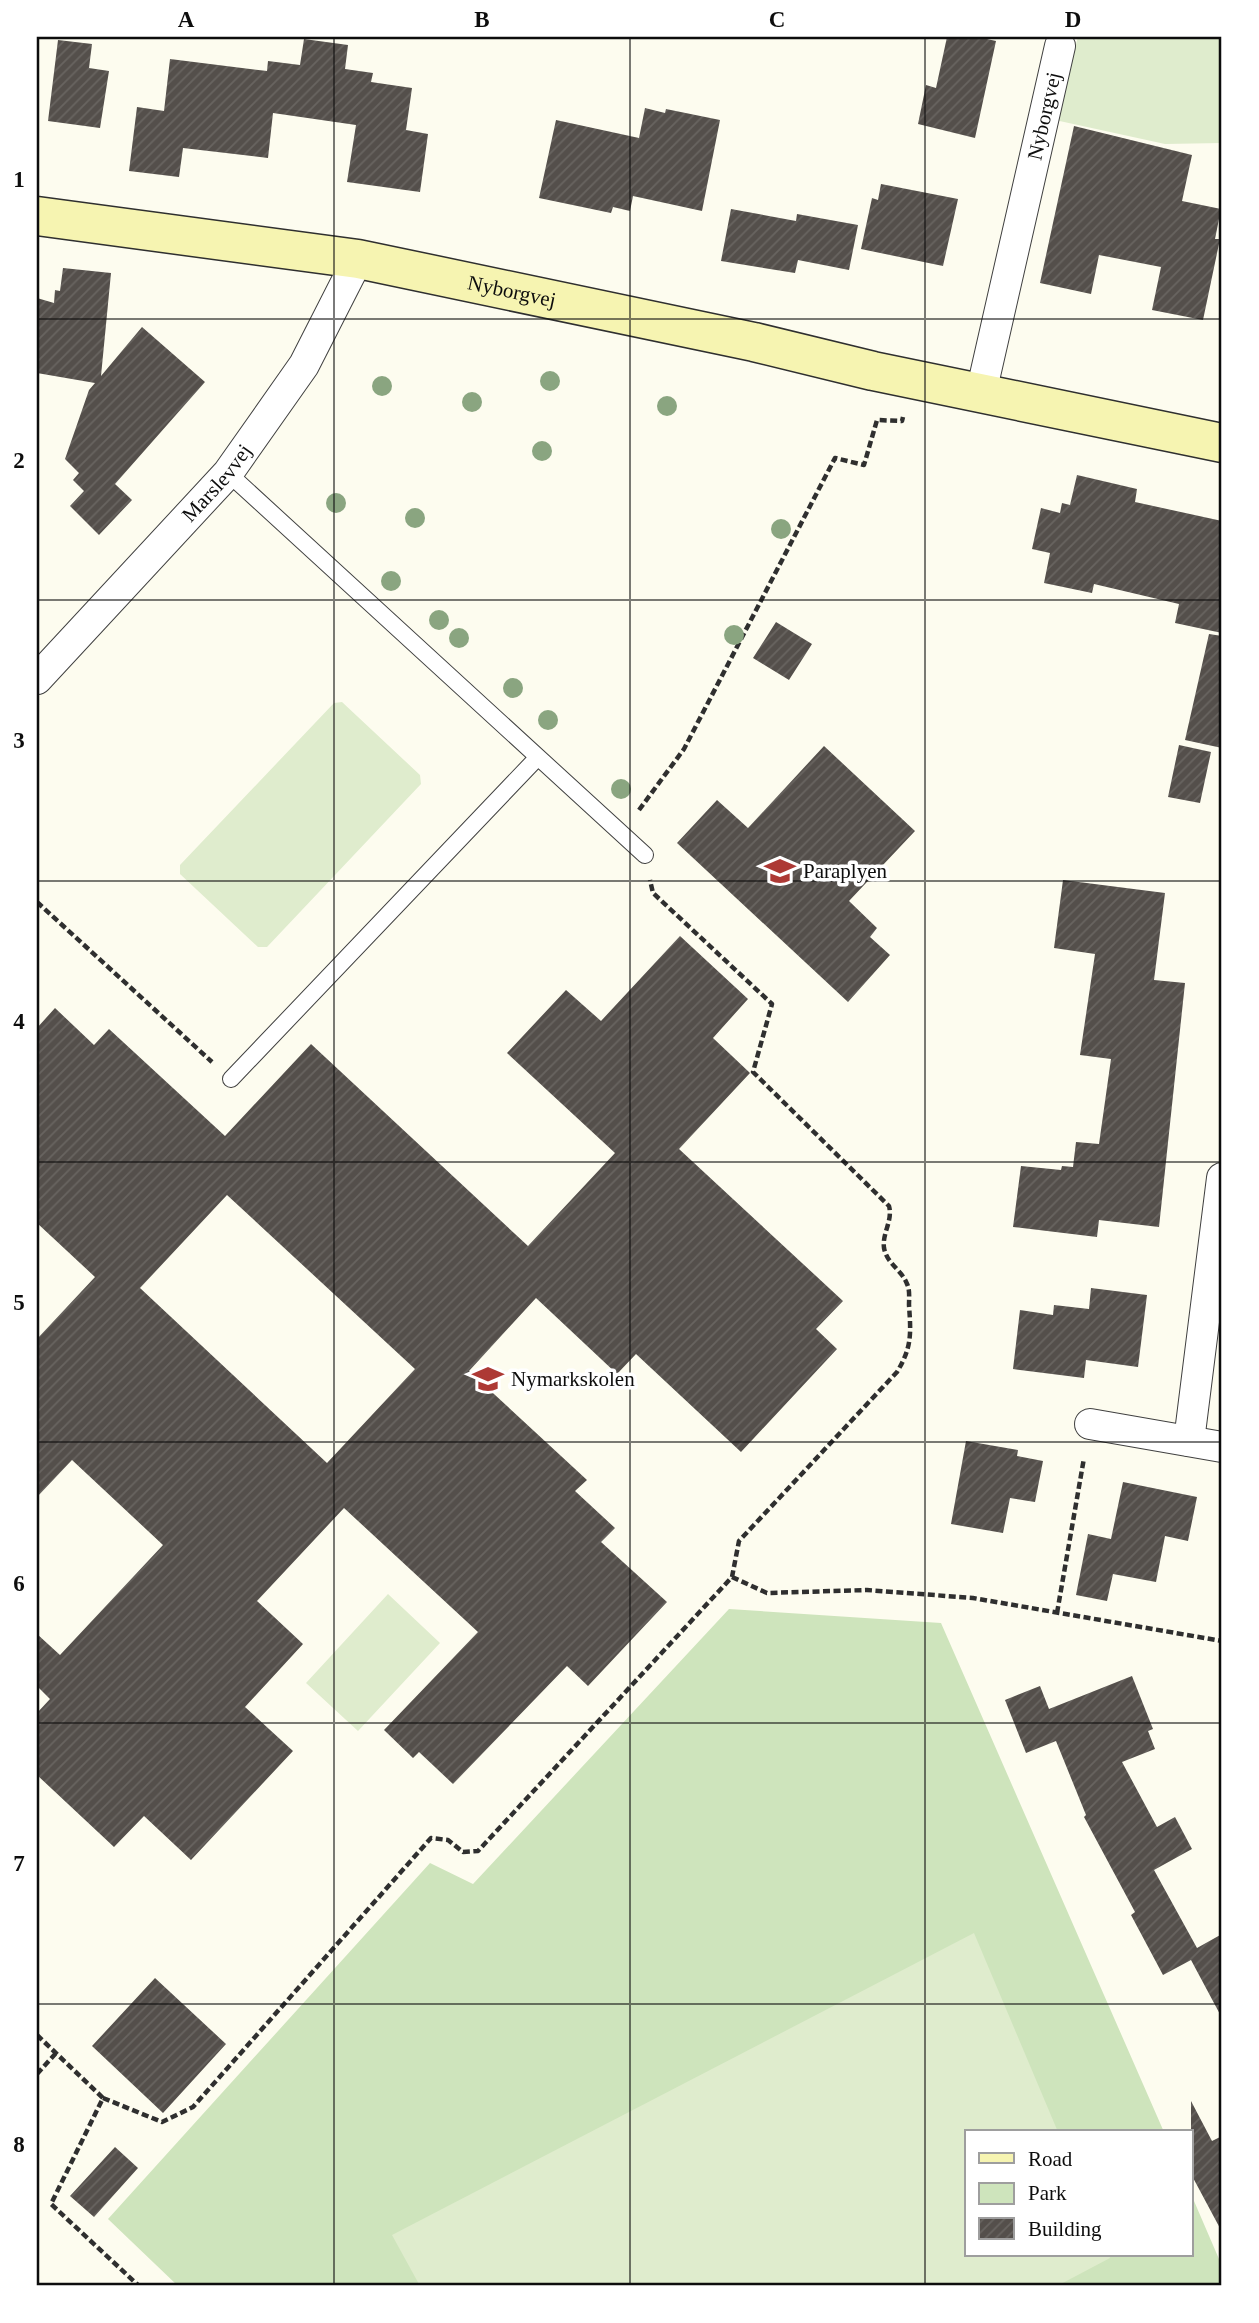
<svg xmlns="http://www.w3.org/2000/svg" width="1259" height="2323" font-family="'Times New Roman',serif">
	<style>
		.park { fill: #cee4bc }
		.pitch { fill: #dfeccd }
		.building { fill: url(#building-hatch); fill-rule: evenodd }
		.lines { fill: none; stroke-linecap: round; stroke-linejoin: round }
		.lane-casing { stroke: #404040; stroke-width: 18 }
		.street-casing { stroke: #404040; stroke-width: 32 }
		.secondary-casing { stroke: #2f2f2f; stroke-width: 41 }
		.path { stroke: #2f2f2f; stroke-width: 4.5; stroke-dasharray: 7 3.5; stroke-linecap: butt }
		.lane { stroke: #fff; stroke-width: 16 }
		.street { stroke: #fff; stroke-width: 30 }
		.secondary { stroke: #f6f4b1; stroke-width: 38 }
		.tree { fill: #8aa580 }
		.grid { fill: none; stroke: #0d0d0d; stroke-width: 2; stroke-opacity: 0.55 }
		.labels { text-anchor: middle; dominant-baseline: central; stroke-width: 7; stroke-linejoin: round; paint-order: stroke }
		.street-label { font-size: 21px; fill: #0d0d0d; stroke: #fff }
		.poi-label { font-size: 21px; fill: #0d0d0d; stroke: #fff; text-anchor: start }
		.neatline { fill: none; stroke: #0d0d0d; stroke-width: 2.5 }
		.grid-label { font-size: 23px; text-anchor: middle; font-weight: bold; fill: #0d0d0d }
	</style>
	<defs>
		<pattern id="building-hatch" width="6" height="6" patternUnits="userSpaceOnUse" patternTransform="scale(1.75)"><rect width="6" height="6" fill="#544f4b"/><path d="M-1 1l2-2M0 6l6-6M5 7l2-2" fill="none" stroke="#686460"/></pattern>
	</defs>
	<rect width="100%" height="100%" fill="#fdfcef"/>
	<path class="park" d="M729,1609L941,1623L1164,2132H967V2255H1191V2194L1222,2266V2286H178L108,2219L430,1863L473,1884Z"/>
	<path class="pitch" d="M1078,37H1222V143L1165,144L1055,120Z
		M342,702L420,775L421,784L267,947H258L180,874V865L334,703Z
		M388,1594L440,1643L358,1731L306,1683Z
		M974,1933L1058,2132H967V2255H1109L1110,2258L1057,2286H420L392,2235Z"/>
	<path class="building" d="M947,37H978L996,41L975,138L918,124L926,85L936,88Z
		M304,39L348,45L345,69L373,73L371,82L412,88L406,130L428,134L420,192L347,182L356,125L273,113L268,158L183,148L179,177L129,171L137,107L164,111L170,59L267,71L268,61L300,65Z
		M58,40L92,44L89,68L109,71L100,128L48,121Z
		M645,108L665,113L666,109L720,120L702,211L633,196L630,211L613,207L611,213L539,198L556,120L639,138Z
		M1074,126L1192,155L1182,201L1221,209L1215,239H1220L1203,320L1152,310L1161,267L1099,255L1091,294L1040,283Z
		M881,184L958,199L943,266L861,249L872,198L878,200Z
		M731,209L796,221L797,214L858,225L849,270L798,260L795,273L721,261Z
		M63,268L111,273L101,376L142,327L205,382L115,484L132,500L99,535L70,506L84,491L73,480L79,473L65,459L89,390L95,383L37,373V298L54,303L55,290L60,291Z
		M1077,475L1137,489L1135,502L1222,521V633L1175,623L1179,604L1094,584L1092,593L1044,583L1050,553L1032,549L1041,508L1060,513L1062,503L1070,505Z
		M776,622L812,644L789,680L753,658Z
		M1209,634L1222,636V748L1185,740Z
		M1179,745L1211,752L1200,803L1168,797Z
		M824,746L915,831L849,901L877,928L870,937L890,955L848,1002L677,843L717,800L748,828Z
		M1063,880L1165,893L1154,980L1185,983L1159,1227L1099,1220L1097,1237L1013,1227L1021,1166L1061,1170L1062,1166L1073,1167L1076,1142L1099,1144L1111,1059L1080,1055L1095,954L1054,948Z
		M680,936L748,999L713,1038L750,1073L679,1149L843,1301L816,1329L837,1349L741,1452L636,1354L617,1374L536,1298L469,1371L587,1480L575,1491L615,1528L601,1542L667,1602L588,1686L567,1666L453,1784L419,1752L413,1758L384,1730L478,1632L344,1508L257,1601L303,1644L245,1707L293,1751L191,1860L144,1816L114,1847L37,1775V1713L50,1699L37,1686V1634L60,1655L163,1545L72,1460L37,1497V1339L95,1277L37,1223V1028L55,1008L94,1045L109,1029L225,1136L311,1044L528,1246L615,1153L507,1053L566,990L601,1021ZM227,1195L415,1369L327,1463L140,1288Z
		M1091,1288L1147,1295L1138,1367L1086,1360L1084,1378L1013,1369L1020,1310L1053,1315L1054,1305L1089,1309Z
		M966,1441L1018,1450L1017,1456L1043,1461L1035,1502L1010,1498L1003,1533L951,1524Z
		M1123,1482L1197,1497L1188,1541L1165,1536L1156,1582L1113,1574L1107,1601L1076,1595L1088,1534L1111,1539Z
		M1132,1676L1153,1729L1148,1731L1155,1749L1122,1762L1157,1827L1175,1817L1192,1849L1154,1870L1197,1948L1222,1934V2018L1191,1960L1163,1975L1131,1915L1135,1912L1084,1817L1086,1815L1056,1741L1026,1753L1005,1700L1040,1686L1049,1709Z
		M155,1978L226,2044L163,2113L92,2046Z
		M1191,2101L1212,2141L1222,2136V2232L1191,2174Z
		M115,2147L138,2168L94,2217L70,2196Z"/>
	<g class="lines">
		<g class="lane-casing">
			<path id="lane" d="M228,473L645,855
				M231,1079L538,757"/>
		</g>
		<g class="street-casing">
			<g id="street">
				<path id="s1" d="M981,393L1060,46"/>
				<path id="s2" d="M37,679L228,473L304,365L358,259"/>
				<path d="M1090,1424L1222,1447"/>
				<path d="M1189,1441L1222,1178"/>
			</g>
		</g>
		<g class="secondary-casing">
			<g id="secondary">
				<path id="s3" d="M37,216L358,259L754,342L873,371L1222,443"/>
			</g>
		</g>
		<path class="path" d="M639,810L684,749L835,458L864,465L877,420L902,421L903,417
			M37,902L212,1062
			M732,1577L767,1593L867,1590L973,1598L1222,1641
			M1057,1613L1084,1458
			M37,2035L103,2098L51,2204L139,2286
			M37,2074L56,2053
			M103,2098L162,2122L193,2107L431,1838L448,1840L463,1852L478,1851L732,1577L739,1541L897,1372C912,1347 911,1334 909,1305C909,1299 910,1289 907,1284C902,1270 887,1264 884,1248C882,1233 893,1221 889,1206L753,1072L772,1004L653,893L650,880"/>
		<use href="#lane" class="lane"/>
		<use href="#street" class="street"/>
		<use href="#secondary" class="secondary"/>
	</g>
	<g class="tree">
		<circle cx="550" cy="381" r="10"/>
		<circle cx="382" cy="386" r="10"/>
		<circle cx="472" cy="402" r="10"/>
		<circle cx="667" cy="406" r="10"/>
		<circle cx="542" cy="451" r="10"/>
		<circle cx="336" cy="503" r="10"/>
		<circle cx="415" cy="518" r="10"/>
		<circle cx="781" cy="529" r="10"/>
		<circle cx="391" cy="581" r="10"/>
		<circle cx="439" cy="620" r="10"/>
		<circle cx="734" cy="635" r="10"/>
		<circle cx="459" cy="638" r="10"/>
		<circle cx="513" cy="688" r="10"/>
		<circle cx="548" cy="720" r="10"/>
		<circle cx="621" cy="789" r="10"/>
	</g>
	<path class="grid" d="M334,37V2286M630,37V2286M925,37V2286M37,319H1222M37,600H1222M37,881H1222M37,1162H1222M37,1442H1222M37,1723H1222M37,2004H1222"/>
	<defs>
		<g id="school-bare" transform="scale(2.415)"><path d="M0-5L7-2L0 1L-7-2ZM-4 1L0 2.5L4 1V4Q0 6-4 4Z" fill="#ad3935" stroke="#fff" stroke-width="2.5" paint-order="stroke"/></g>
	</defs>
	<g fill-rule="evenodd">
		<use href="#school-bare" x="780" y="871"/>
		<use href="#school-bare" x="488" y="1379"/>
	</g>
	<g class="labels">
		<g class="street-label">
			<text stroke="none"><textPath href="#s1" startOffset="284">Nyborgvej</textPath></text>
			<text stroke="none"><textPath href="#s3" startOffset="481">Nyborgvej</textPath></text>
			<text stroke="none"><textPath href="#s2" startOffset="266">Marslevvej</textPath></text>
		</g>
		<g class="poi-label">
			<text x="803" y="871">Paraplyen</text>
			<text x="511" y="1379">Nymarkskolen</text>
		</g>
	</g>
	<rect width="1259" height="2323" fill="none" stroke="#ffffff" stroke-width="77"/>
	<rect x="965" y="2130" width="228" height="126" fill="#ffffff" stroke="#9e9e9e" stroke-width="2"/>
	<rect x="979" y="2153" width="35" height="10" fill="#f6f4b1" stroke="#9e9e9e" stroke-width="2"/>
	<text x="1028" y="2166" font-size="21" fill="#0d0d0d">Road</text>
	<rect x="979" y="2183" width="35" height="21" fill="#cee4bc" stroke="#9e9e9e" stroke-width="2"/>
	<text x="1028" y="2200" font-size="21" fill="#0d0d0d">Park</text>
	<rect x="979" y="2218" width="35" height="21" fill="url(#building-hatch)" stroke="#9e9e9e" stroke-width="2"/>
	<text x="1028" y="2236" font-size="21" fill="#0d0d0d">Building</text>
	<rect x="38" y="38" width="1182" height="2246" class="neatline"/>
	<g class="grid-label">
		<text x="186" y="27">A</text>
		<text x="482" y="27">B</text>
		<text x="777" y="27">C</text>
		<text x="1073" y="27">D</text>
		<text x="19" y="187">1</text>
		<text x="19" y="468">2</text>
		<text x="19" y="748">3</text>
		<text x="19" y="1029">4</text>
		<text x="19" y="1310">5</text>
		<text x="19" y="1591">6</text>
		<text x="19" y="1871">7</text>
		<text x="19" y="2152">8</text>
	</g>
</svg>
